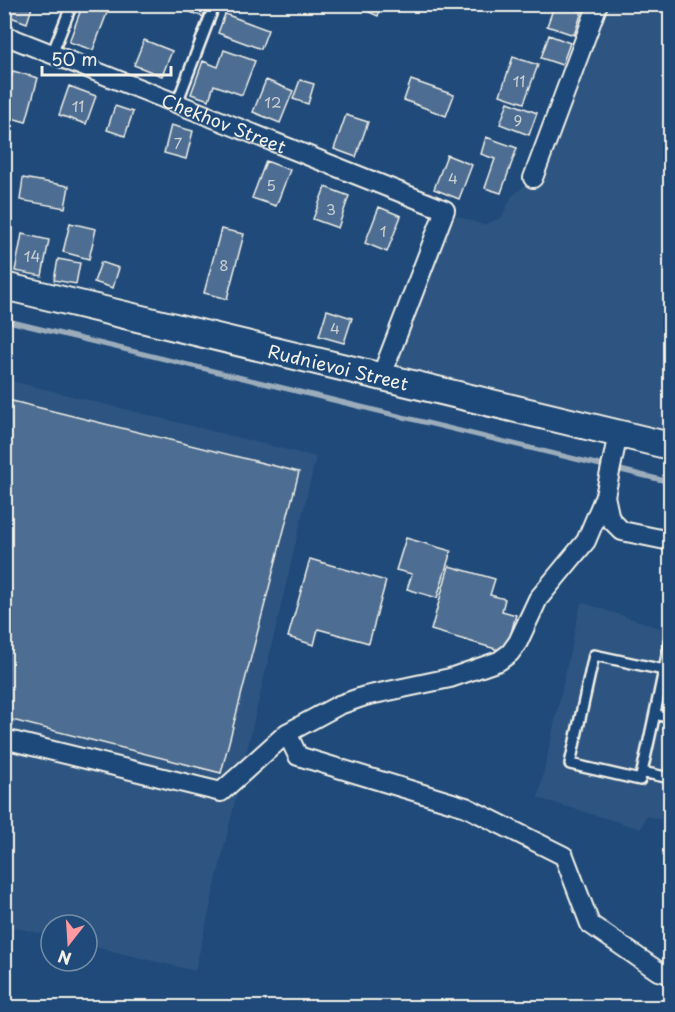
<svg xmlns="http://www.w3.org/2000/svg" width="675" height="1012" font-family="'Playpen Sans',sans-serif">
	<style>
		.built { fill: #2d5581 }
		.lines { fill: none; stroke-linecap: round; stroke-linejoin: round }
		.stream { stroke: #9cacbb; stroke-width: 5 }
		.building { fill: #4d6e92; stroke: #f4f1e8; stroke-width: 1.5 }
		.lane-casing { stroke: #f4f1e8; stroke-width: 14 }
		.street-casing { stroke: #f4f1e8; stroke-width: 22 }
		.secondary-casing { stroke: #f4f1e8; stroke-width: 30 }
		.lane { stroke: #1f4a7a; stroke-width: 9 }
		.street { stroke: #1f4a7a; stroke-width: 18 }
		.secondary { stroke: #1f4a7a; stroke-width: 26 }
		.labels { text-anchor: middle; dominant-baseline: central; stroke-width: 4.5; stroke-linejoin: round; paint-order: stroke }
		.number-label { font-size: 15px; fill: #cad0d2 }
		.street-label { font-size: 18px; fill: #f4f1e8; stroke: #1f4a7a }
	</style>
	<rect width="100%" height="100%" fill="#1f4a7a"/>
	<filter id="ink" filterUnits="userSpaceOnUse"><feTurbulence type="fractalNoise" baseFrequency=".0167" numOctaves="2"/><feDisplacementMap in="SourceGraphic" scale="12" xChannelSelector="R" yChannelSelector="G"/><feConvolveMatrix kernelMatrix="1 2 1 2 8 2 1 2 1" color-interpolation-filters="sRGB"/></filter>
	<g filter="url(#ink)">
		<path class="built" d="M599,5H670V438L386,372L446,212L483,225L501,218L512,196L535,178Z
			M4,379L316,457L195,971L87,945V925H51V936L5,925Z
			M670,584V822L646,816L641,829L538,798L581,602L660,628Z"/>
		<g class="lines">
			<path class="stream" d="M4,320L670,482"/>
		</g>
		<path class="building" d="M12,4H33L27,23L8,16Z
			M83,4L110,5L93,50L69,42Z
			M170,4H208L203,17Z
			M351,4H382L378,16Z
			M555,4H561L582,12L574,35L547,26Z
			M225,14L268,30L261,49L218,33Z
			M549,35L570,43L562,65L541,58Z
			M144,40L172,51L162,76L134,65Z
			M224,50L255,61L242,95L214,85L209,100L191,94L203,61L218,67Z
			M513,57L538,65L524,103L500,95Z
			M13,71L38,78L26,122L4,116V102Z
			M266,80L293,91L280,123L253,112Z
			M300,80L314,84L308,104L293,99Z
			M411,80L454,95L446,116L404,100Z
			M69,86L96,96L86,124L59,115Z
			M508,102L537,113L529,135L500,124Z
			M115,106L133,112L125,136L107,130Z
			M346,115L368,122L356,157L334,149Z
			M171,125L193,131L186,159L164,153Z
			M486,137L517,148L501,193L485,188L495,159L481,154Z
			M447,155L472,165L459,199L434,189Z
			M266,161L290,170L276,206L252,198Z
			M23,178L69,186L65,208L20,200Z
			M325,187L349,196L338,228L313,219Z
			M379,207L401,216L387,252L365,243Z
			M70,223L96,229L89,259L63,252Z
			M221,229L244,234L227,299L204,293Z
			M22,234L49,240L42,276L15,271Z
			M58,259L80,263L76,284L54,280Z
			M101,262L119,268L113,288L94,282Z
			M327,310L352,318L344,343L319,336Z
			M4,399L299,472L221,773L4,718Z
			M406,538L451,551L437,598L407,589L412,574L396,570Z
			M310,559L386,581L369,643L318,629L314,645L288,637Z
			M449,566L495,579L490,595L505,599L502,611L516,615L506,652L431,630Z"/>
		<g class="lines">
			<g class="lane-casing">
				<path id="lane" d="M52,54L72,4
					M177,103L215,4
					M664,670L594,655L570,764L640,780L642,772C652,728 661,685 670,641
					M655,714L670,718
					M642,772L670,778"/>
			</g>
			<g class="street-casing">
				<g id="street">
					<path id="s1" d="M4,35L445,210L381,377"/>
					<path d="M533,178L598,4"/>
					<path d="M605,496L610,519L622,531L670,541"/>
					<path d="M287,733L298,756L466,807L564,856L590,924L658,971L670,974"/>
					<path d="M4,739L221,792L287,733L339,705L365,696L450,678L499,661L510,653L518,642L538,599L586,541L605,496L618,434"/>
				</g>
			</g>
			<g class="secondary-casing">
				<g id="secondary">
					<path id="s2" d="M4,286L670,446"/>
				</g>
			</g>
			<use href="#lane" class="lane"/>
			<use href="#street" class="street"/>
			<use href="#secondary" class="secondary"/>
		</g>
	</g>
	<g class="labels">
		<g class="number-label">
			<text x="519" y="80">11</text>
			<text x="273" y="101">12</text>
			<text x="78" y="105">11</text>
			<text x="518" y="119">9</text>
			<text x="178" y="142">7</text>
			<text x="453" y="177">4</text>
			<text x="271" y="184">5</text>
			<text x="331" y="208">3</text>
			<text x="383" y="230">1</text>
			<text x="32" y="255">14</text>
			<text x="224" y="264">8</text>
			<text x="335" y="327">4</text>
		</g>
		<g class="street-label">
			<text stroke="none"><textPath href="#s1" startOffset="237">Chekhov Street</textPath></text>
			<text stroke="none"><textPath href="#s2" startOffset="344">Rudnievoi Street</textPath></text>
		</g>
	</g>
	<rect width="675" height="1012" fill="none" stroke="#1f4a7a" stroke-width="24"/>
	<rect x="12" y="12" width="651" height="988" fill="none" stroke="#f4f1e8" stroke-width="2" filter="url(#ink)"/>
	<g transform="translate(69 943) rotate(197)"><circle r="28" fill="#1f4a7a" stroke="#748da6" stroke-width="1.5"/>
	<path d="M0-4.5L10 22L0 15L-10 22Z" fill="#ff9aa2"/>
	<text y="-9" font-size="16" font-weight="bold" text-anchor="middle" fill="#f4f1e8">N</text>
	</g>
	<path d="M42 66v9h129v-9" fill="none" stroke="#f4f1e8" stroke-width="3"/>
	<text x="51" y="66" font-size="18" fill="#f4f1e8" stroke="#1f4a7a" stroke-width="4.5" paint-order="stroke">50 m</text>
</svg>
